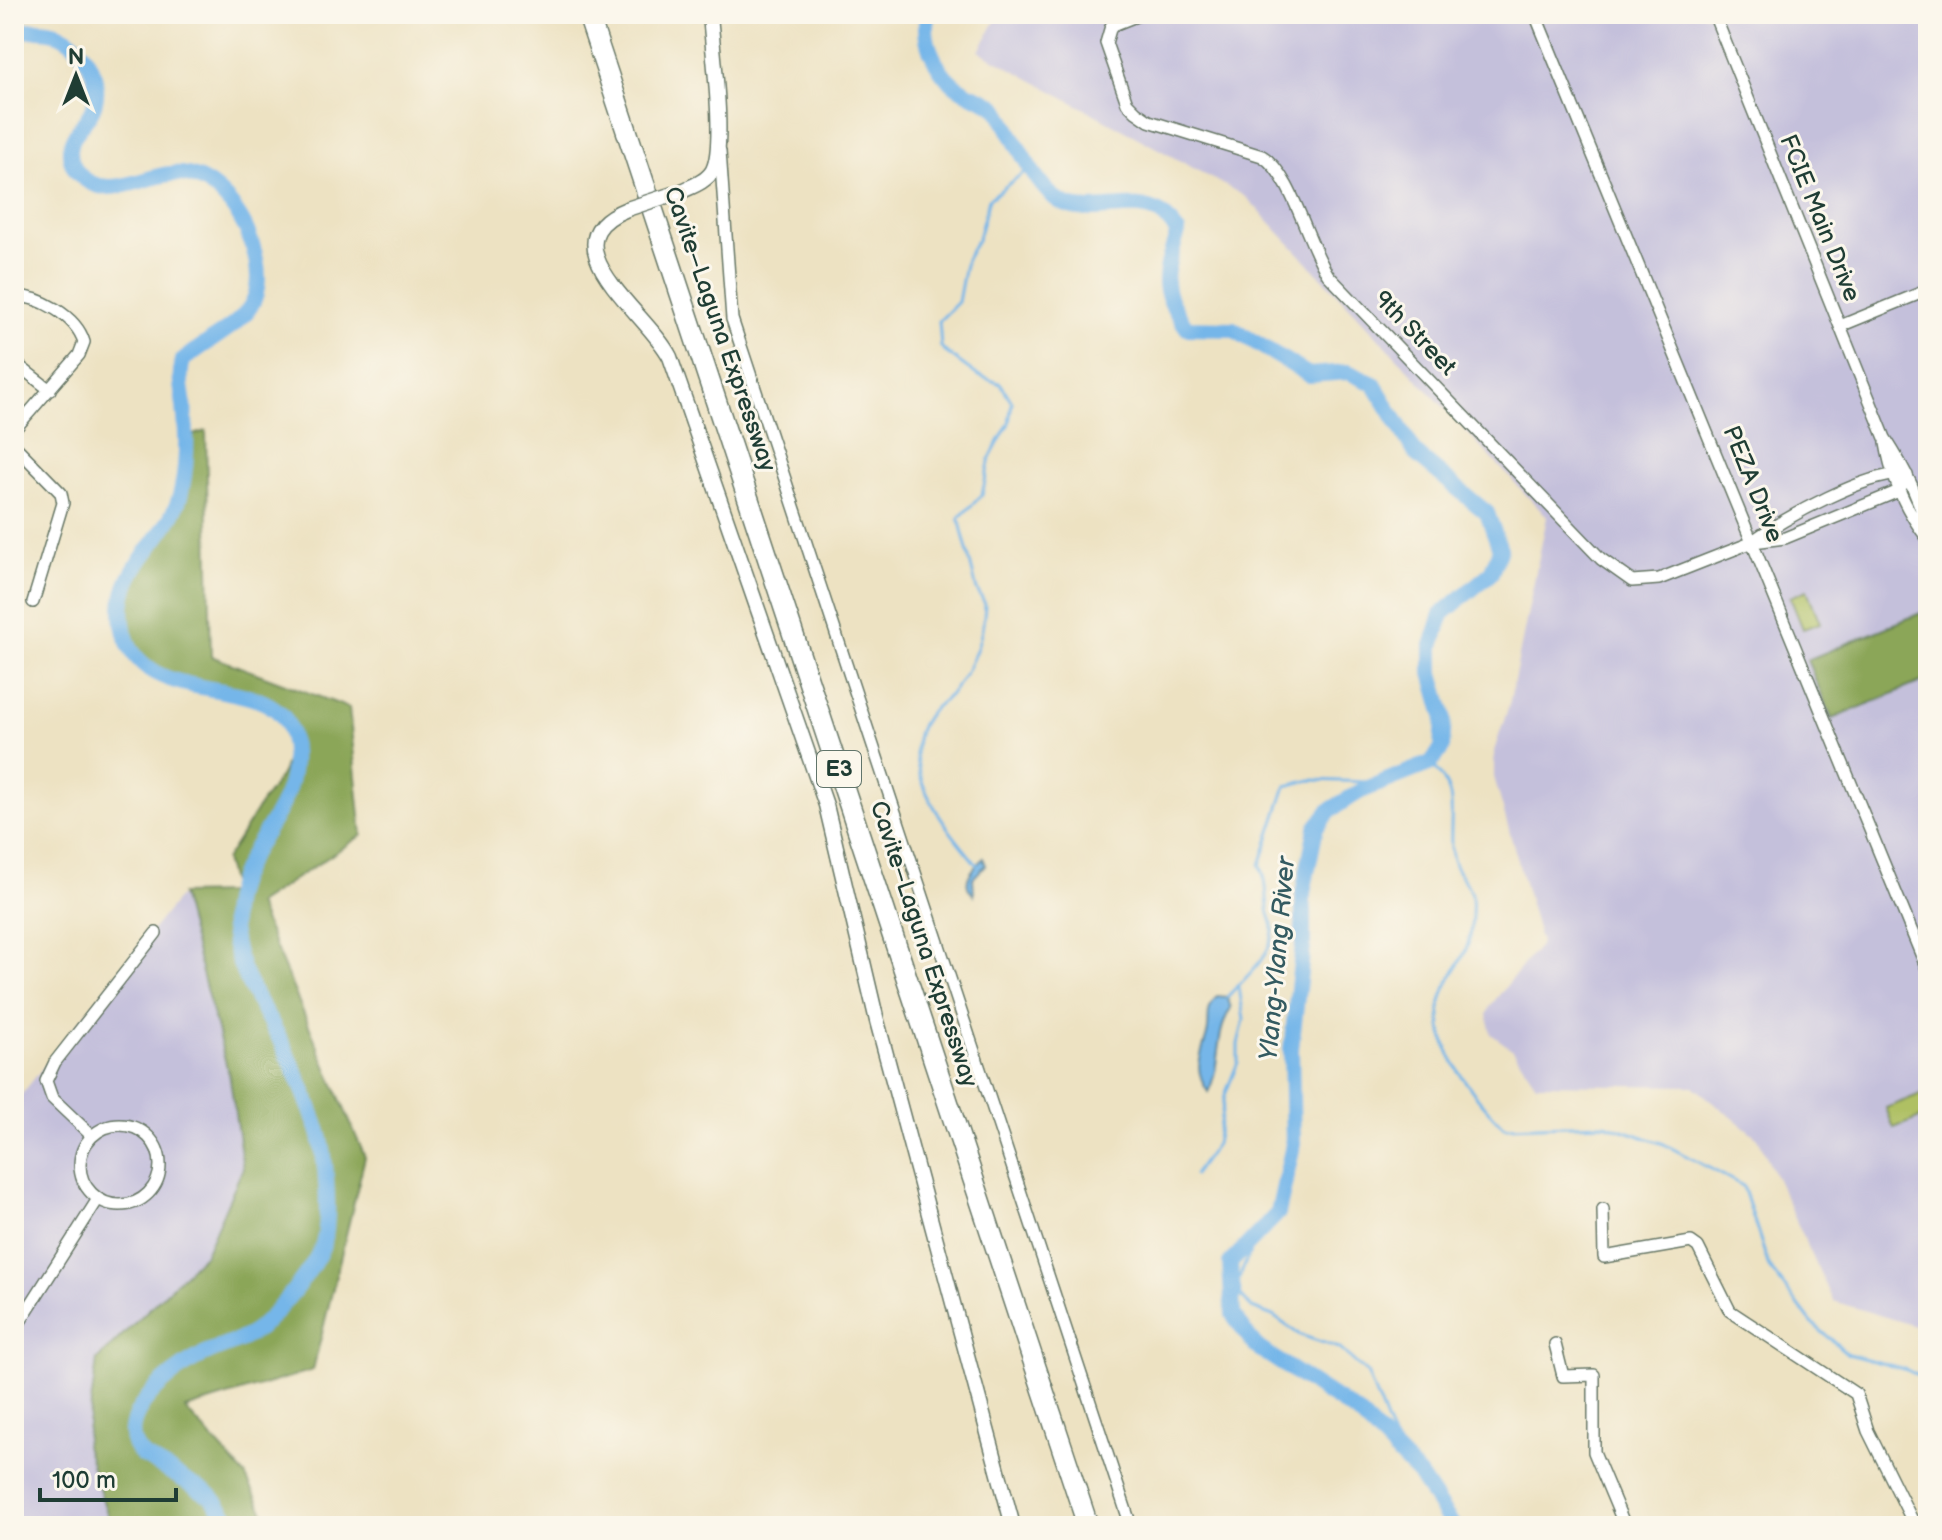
<svg xmlns="http://www.w3.org/2000/svg" width="1942" height="1540" font-family="'Balsamiq Sans',sans-serif">
	<style>
		.industrial { fill: #c4c0db }
		.green { fill: #afc063; stroke: #677e4c; stroke-width: 2 }
		.forest { fill: #8ba659; stroke: #557246; stroke-width: 2 }
		.water { fill: #74b6e9; stroke: #4a7a8e; stroke-width: 2 }
		.lines { fill: none; stroke-linecap: round; stroke-linejoin: round }
		.stream { stroke: #74b6e9; stroke-width: 3 }
		.river { stroke: #74b6e9; stroke-width: 16 }
		.minor-casing { stroke: #677766; stroke-width: 14 }
		.tertiary-casing { stroke: #677766; stroke-width: 17 }
		.motorway-casing { stroke: #677766; stroke-width: 23 }
		.minor { stroke: #fff; stroke-width: 11 }
		.tertiary { stroke: #fff; stroke-width: 14 }
		.motorway { stroke: #fff; stroke-width: 20 }
		.tertiary-bridge-casing { stroke: #677766; stroke-width: 17; stroke-linecap: butt }
		.tertiary-bridge { stroke: #fff; stroke-width: 14 }
		.labels { text-anchor: middle; dominant-baseline: central; stroke-width: 6; stroke-linejoin: round; paint-order: stroke }
		.shield { fill: #fbf7ec; stroke: #61756b; stroke-width: 2 }
		.shield-label { font-size: 22px; font-weight: bold; fill: #1f3d34 }
		.street-label { font-size: 24px; fill: #1f3d34; stroke: #fbf7ec }
		.water-label { font-size: 26px; font-style: italic; fill: #345b61; stroke: #fbf7ec }
	</style>
	<rect width="100%" height="100%" fill="#fbf7ec"/>
	<filter id="ink" filterUnits="userSpaceOnUse"><feTurbulence type="fractalNoise" baseFrequency=".0125" numOctaves="2"/><feDisplacementMap in="SourceGraphic" scale="16" xChannelSelector="R" yChannelSelector="G"/><feConvolveMatrix kernelMatrix="1 2 1 2 8 2 1 2 1" color-interpolation-filters="sRGB"/></filter>
	<filter id="wash" filterUnits="userSpaceOnUse"><feTurbulence type="fractalNoise" baseFrequency=".006" numOctaves="4" result="noise"/><feDisplacementMap in="SourceGraphic" scale="32" xChannelSelector="R" yChannelSelector="G"/><feGaussianBlur stdDeviation="1.8" result="paint"/><feColorMatrix in="noise" values="0 0 0 0 0 0 0 0 0 0 0 0 0 0 0 0 0 1.4 0 .05"/><feComposite in="paint" operator="in"/></filter>
	<g filter="url(#wash)">
		<rect width="100%" height="100%" fill="#ede2c2"/>
		<path class="industrial" d="M999,14H1928V1330L1833,1301L1758,1138L1693,1086L1536,1084L1513,1050L1491,1034L1487,1014L1491,1005L1541,943L1494,777V751L1509,705L1547,517L1246,197L979,51Z
			M181,894L230,1079L243,1168L205,1254L97,1360L131,1526H14V1104Z"/>
		<path class="green" d="M1807,590L1820,623L1803,629L1790,597Z
			M1923,1093L1928,1115L1894,1128L1886,1108Z"/>
		<path class="forest" d="M206,431L211,656L349,708L362,835L257,904L365,1157L313,1370L185,1409L245,1475L271,1526H126L108,1516L85,1446L97,1360L205,1254L243,1168L230,1079L181,894L234,893L225,860C238,841 249,822 261,803C268,792 280,780 284,768C322,653 143,727 126,634C121,610 123,579 139,558C150,543 165,533 173,515C184,490 184,465 185,438Z
			M1928,610V679L1832,719L1807,660Z"/>
		<path class="water" d="M983,858L986,865L973,878L974,895C959,882 973,869 983,858Z
			M1217,996L1227,997L1231,1008C1214,1035 1221,1068 1208,1092C1194,1069 1199,1061 1206,1038C1212,1020 1203,1014 1217,996Z"/>
		<g class="lines">
			<path class="stream" d="M1431,763C1460,796 1449,808 1451,848C1453,874 1468,879 1472,897C1473,906 1472,918 1471,928C1470,952 1454,968 1445,989C1424,1037 1472,1095 1504,1127L1605,1124L1664,1144L1743,1186L1769,1267L1812,1323L1848,1354L1907,1370L1928,1381
				M977,865C948,830 892,764 927,716C934,706 946,700 953,691C973,666 984,635 985,604L977,590L959,518L982,495L990,458L1009,423L1012,402L1001,384L977,375L947,353L941,347L939,321L958,302L966,259L978,238L989,199L1031,167
				M1227,997C1243,980 1272,956 1273,931C1274,922 1268,916 1268,908C1266,891 1267,880 1260,865L1286,786L1311,780L1369,782L1399,777
				M1194,1175L1216,1144L1225,1095L1238,1062V1044L1244,1020L1239,987
				M1257,1235L1238,1281L1241,1296L1252,1308L1273,1316L1300,1335L1339,1348L1367,1373L1400,1456"/>
			<path class="river" d="M928,14C920,41 939,78 964,91C975,98 988,99 998,109C1012,134 1034,185 1059,201C1090,221 1131,195 1161,214C1167,217 1173,227 1178,232C1163,279 1158,287 1187,328L1233,329L1309,375L1348,372L1374,384L1416,454L1487,513L1500,549L1491,573L1442,614L1432,646V673L1444,716L1442,748L1431,763L1361,791L1330,810L1316,828L1303,893V946L1291,1049L1293,1145L1278,1213L1230,1263L1233,1314L1255,1346L1359,1414L1419,1475L1453,1526
				M14,32C27,30 44,28 56,33C84,44 104,79 93,108C88,121 74,131 71,144C68,155 72,165 78,173C104,202 138,178 170,174C210,170 241,210 252,244C275,316 229,324 183,360C178,377 182,389 184,406C187,432 187,462 182,487C172,546 103,568 127,640C152,712 278,668 291,735C306,812 239,841 232,910C228,960 258,1000 281,1041C295,1069 308,1100 318,1129C326,1153 332,1227 321,1249C311,1272 277,1313 258,1329C242,1342 220,1346 203,1355C173,1370 107,1420 142,1455L211,1496L235,1526"/>
		</g>
	</g>
	<g filter="url(#ink)">
		<g class="lines">
			<g class="minor-casing">
				<path id="minor" d="M1141,14L1111,26L1106,43L1127,103L1136,112L1149,121L1262,156C1292,174 1307,243 1328,275L1601,559L1632,581L1659,579L1753,542L1785,538L1899,491L1907,475
					M1535,14L1928,971
					M1714,14L1885,438C1905,469 1922,501 1928,538
					M720,151L732,319L1131,1526
					M14,296C40,296 76,316 84,342L79,355L14,430
					M1840,326L1928,290
					M14,362L50,390
					M1886,443C1892,479 1905,510 1928,539
					M14,445L61,493L63,503L33,602
					M1753,541C1782,519 1872,469 1907,475
					M80 1165a40 40 0 1 1 80 0a40 40 0 1 1-80 0Z
					M92,1136L52,1098L46,1081L55,1062L156,933
					M1603,1209L1604,1257L1691,1242L1698,1247L1730,1311L1856,1394L1868,1431L1915,1526
					M14,1331L98,1199
					M1555,1344L1563,1376L1594,1375V1452L1625,1526
					M14,1521L21,1526"/>
			</g>
			<g class="tertiary-casing">
				<path id="tertiary" d="M682,191C693,186 707,181 713,170C726,144 712,46 710,14
					M627,209C542,243 648,313 670,357L826,805L877,1021L1013,1526"/>
			</g>
			<g class="motorway-casing">
				<path id="motorway" d="M588,14L1088,1526"/>
			</g>
			<use href="#minor" class="minor"/>
			<use href="#tertiary" class="tertiary"/>
			<use href="#motorway" class="motorway"/>
			<g class="tertiary-bridge-casing">
				<path id="tertiary-bridge" d="M627,209L682,191"/>
			</g>
			<use href="#tertiary-bridge" class="tertiary-bridge"/>
		</g>
	</g>
	<g class="labels">
		<rect class="shield" x="817" y="751" width="44" height="36" rx="6"/>
		<g class="shield-label">
			<text x="839" y="769">E3</text>
		</g>
		<g class="street-label">
			<text transform="translate(1820 218) rotate(68)">FCIE Main Drive</text>
			<text transform="translate(720 329) rotate(71)">Cavite–Laguna Expressway</text>
			<text transform="translate(1415 333) rotate(46)">9th Street</text>
			<text transform="translate(1753 484) rotate(68)">PEZA Drive</text>
			<text transform="translate(924 944) rotate(72)">Cavite–Laguna Expressway</text>
		</g>
		<g class="water-label">
			<text transform="translate(1278 959) rotate(-85)">Ylang-Ylang River</text>
		</g>
	</g>
	<rect width="1942" height="1540" fill="none" stroke="#fbf7ec" stroke-width="48"/>
	<g transform="translate(76 76)" stroke="#fbf7ec" stroke-width="6" paint-order="stroke">
	<path d="M0-6L14 30L0 20L-14 30Z" fill="#1f3d34"/>
	<text y="-12" font-size="22" font-weight="bold" text-anchor="middle" fill="#1f3d34">N</text>
	</g>
	<path d="M40 1488v12h136v-12" fill="none" stroke="#1f3d34" stroke-width="4"/>
	<text x="52" y="1488" font-size="24" fill="#1f3d34" stroke="#fbf7ec" stroke-width="6" paint-order="stroke">100 m</text>
</svg>
